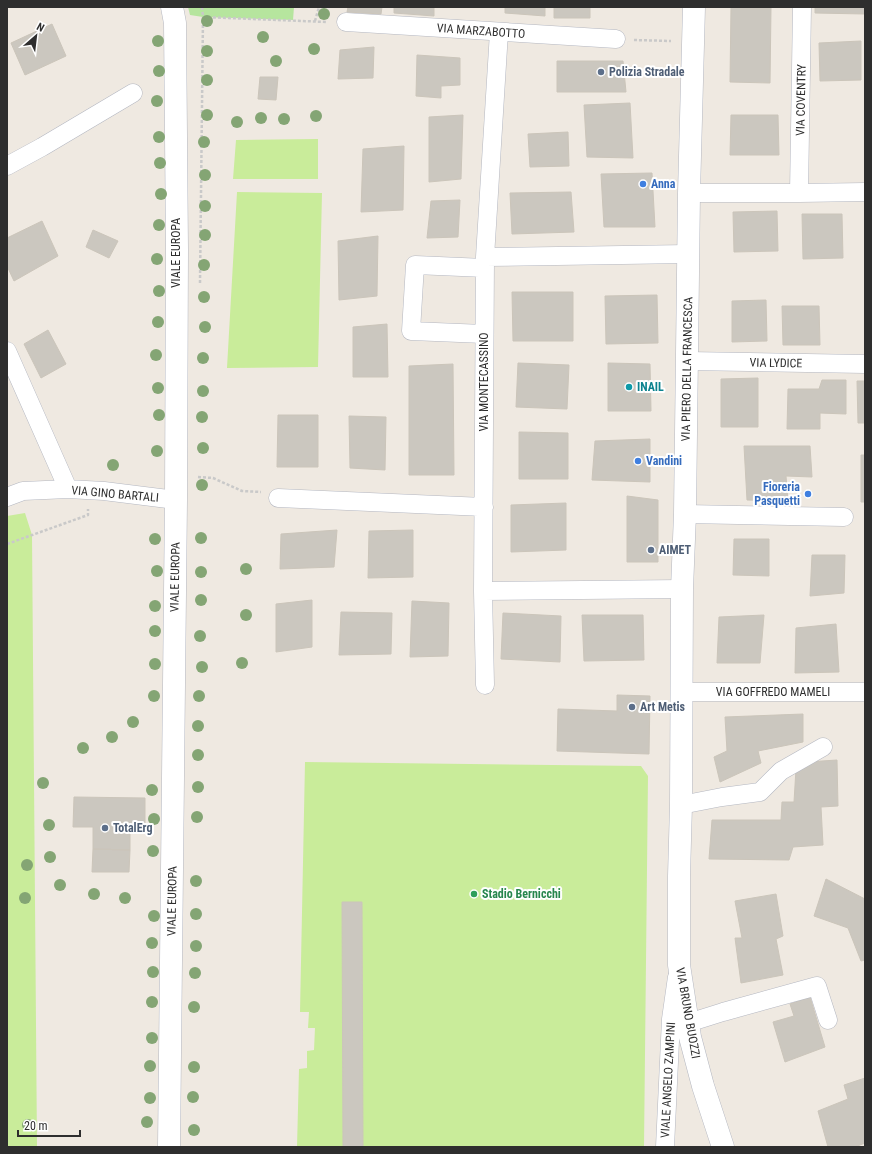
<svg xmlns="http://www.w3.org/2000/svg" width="872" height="1154" font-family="'Roboto Condensed',sans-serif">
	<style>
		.park { fill: #b6e59e }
		.pitch { fill: #c9ec9a }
		.building { fill: #cbc7bf; stroke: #cbc5ba }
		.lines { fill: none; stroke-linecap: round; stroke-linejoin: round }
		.street-casing { stroke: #b4b7c1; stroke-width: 19 }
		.secondary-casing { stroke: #b4b7c1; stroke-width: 23 }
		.path { stroke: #c9c9c9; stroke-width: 2.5; stroke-dasharray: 3 2; stroke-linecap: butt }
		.street { stroke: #fff; stroke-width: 18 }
		.secondary { stroke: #fff; stroke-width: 22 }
		.tree { fill: #84a574 }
		.service-dot { fill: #5c6f8a; stroke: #fff; stroke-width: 1.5 }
		.shop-dot { fill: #3f7fe0; stroke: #fff; stroke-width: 1.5 }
		.culture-dot { fill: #0f9aa8; stroke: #fff; stroke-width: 1.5 }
		.leisure-dot { fill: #2e9e5b; stroke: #fff; stroke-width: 1.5 }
		.labels { text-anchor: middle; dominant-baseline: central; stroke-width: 4; stroke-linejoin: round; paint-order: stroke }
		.street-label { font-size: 12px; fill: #2e2e2e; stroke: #fff }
		.service-label { font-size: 12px; font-weight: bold; fill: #4e5e75; stroke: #fff; text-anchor: start }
		.shop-label { font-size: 12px; font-weight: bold; fill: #366cbe; stroke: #fff; text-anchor: start }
		.culture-label { font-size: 12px; font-weight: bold; fill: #0d838f; stroke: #fff; text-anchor: start }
		.leisure-label { font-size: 12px; font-weight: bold; fill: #27864d; stroke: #fff; text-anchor: start }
	</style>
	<rect width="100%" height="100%" fill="#efe9e1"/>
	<path class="park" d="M188,7H294L293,20L203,17L190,15Z"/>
	<path class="pitch" d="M318,139V179H233L236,140Z
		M237,192L322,193L318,367L227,368Z
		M25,513L32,535L37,1147H7V516Z
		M305,762L641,766L648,776L644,1147H297L299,1069L307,1068V1051L314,1050L315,1028H308L309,1012H300Z"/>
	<path class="building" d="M348,7H382L381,14L347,12Z
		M394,7H434V16L394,13Z
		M505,7H545V16L505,13Z
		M554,7H590V18H554Z
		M731,7H771L770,83L730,82Z
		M815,7H865V14L815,13Z
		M52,24L66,56L25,75L11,43Z
		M861,41V80L820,81L819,43Z
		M374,47L373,78L338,79L340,50Z
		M417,55L460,58V85L441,86V98L416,96Z
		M557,61H623L626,92H557Z
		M260,77H278L276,100L258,99Z
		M630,103L633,158L587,157L584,105Z
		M463,115L461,179L429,182V117Z
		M731,115H778L779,155H730Z
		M568,132L569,166L530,167L528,134Z
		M404,146L403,210L361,212L363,149Z
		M652,173L655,227H604L601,174Z
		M571,192L574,232L512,234L510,193Z
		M460,200L458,237L427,238L431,201Z
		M777,211L778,251L734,252L733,212Z
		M802,214H842L843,258L803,259Z
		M42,221L58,256L14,281L7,266V238Z
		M93,230L118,241L109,258L86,247Z
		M378,236L377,296L339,300L338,241Z
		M512,292H573V341H513Z
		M657,295L658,343L606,344L605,296Z
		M766,300L767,341L732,342V301Z
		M782,306H819L820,345H783Z
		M387,324L388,377H353V327Z
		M48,330L66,364L41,378L24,344Z
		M518,363L569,365L567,409L516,407Z
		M608,363L650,364L651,411H608Z
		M453,364L454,475H409V366Z
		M758,378V427H721V379Z
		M822,380H846V414L820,413V429H787L788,389H819Z
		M857,381H865V423H858Z
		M278,415H318V467H277Z
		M349,416L386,417L385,470L350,468Z
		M519,432L568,433V479H519Z
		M650,439V482L592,480L595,441Z
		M744,446H810L812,477L786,476L788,501L747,500Z
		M861,455H865V502H861Z
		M627,496L658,500V562H627Z
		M566,503V550L511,552V505Z
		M337,530L334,567L280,569L281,534Z
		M413,530V577L368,578L369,531Z
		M734,539H769V576L733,575Z
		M812,555H845L844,593L810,596Z
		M312,600V647L276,652V604Z
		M412,601L449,603L448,656L410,657Z
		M341,612L392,613L391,654L339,655Z
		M503,613L561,616L560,662L501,659Z
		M582,615H643L644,660L584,661Z
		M764,615L760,663H717L719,617Z
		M836,624L839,672L795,673L796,628Z
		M617,695L650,696L649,754L557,751L558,709L617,711Z
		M803,714V742L758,751L761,763L720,782L714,757L727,751L725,717Z
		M837,760L838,806L821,807L823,845L793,847L789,860L709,859L712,820H781L782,802H794L796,769L807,762Z
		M74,797L145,798V826H130V850L93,849V827H73Z
		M93,849L130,850L129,872H92Z
		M826,879L865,899V960L861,961L848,928L814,916Z
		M776,894L783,936L776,939L783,975L741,983L735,938H742L735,901Z
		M342,902H362L363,1147H343Z
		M810,997L825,1047L785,1062L773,1022L794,1016L790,1004Z
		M865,1078V1143L855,1147H828L818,1111L848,1099L844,1085Z"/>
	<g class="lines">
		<g class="street-casing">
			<path id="street" d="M346,22L616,39
				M7,166L42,147L133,93
				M689,193H799L865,192
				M799,193L802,7
				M485,257L499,32
				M484,334L411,331L415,265L485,268
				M7,351L68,489
				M687,361L865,364
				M7,497L23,491L68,489L104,491L176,500
				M278,498L484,507
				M685,514L844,517
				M483,591L682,589
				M485,685L483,591L485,257L688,254
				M681,692H865
				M681,805L722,797L760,792L781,771L823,747
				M688,1023L723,1012L817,986L828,1020
				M665,1147L671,1019L677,977"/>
		</g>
		<g class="secondary-casing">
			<path id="secondary" d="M694,7L689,193L685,514L682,589L681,805L679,876V965L690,1037L703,1086L723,1147
				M169,1147L176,500L177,250L175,23L172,7"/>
		</g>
		<path class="path" d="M202,7L203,17L327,22
			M315,21L319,7
			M634,40L671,41
			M200,283L203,17
			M198,477L213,478L242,491L261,492
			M7,544L88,515V509"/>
		<use href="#street" class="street"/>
		<use href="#secondary" class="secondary"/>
	</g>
	<g class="tree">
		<circle cx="324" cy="14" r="6"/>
		<circle cx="207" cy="21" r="6"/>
		<circle cx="263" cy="37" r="6"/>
		<circle cx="158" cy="41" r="6"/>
		<circle cx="314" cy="49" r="6"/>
		<circle cx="207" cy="51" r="6"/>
		<circle cx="276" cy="61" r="6"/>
		<circle cx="159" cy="71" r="6"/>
		<circle cx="207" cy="80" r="6"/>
		<circle cx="157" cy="101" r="6"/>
		<circle cx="207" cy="115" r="6"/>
		<circle cx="316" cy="116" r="6"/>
		<circle cx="261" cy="118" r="6"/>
		<circle cx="284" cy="119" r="6"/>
		<circle cx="237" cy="122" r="6"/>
		<circle cx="159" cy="137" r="6"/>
		<circle cx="204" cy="142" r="6"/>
		<circle cx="160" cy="163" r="6"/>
		<circle cx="205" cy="175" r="6"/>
		<circle cx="161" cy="194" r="6"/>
		<circle cx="205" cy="206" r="6"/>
		<circle cx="159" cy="225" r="6"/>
		<circle cx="205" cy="235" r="6"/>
		<circle cx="157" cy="259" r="6"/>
		<circle cx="204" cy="265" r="6"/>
		<circle cx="159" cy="291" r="6"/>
		<circle cx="204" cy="297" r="6"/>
		<circle cx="158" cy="322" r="6"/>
		<circle cx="205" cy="327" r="6"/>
		<circle cx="156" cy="355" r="6"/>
		<circle cx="203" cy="358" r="6"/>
		<circle cx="158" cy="388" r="6"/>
		<circle cx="203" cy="391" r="6"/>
		<circle cx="159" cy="415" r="6"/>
		<circle cx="202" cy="417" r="6"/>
		<circle cx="203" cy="448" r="6"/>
		<circle cx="157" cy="451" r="6"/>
		<circle cx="113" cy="465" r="6"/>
		<circle cx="202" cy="485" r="6"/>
		<circle cx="201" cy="538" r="6"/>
		<circle cx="155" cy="539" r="6"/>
		<circle cx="246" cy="569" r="6"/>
		<circle cx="157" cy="571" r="6"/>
		<circle cx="201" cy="572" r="6"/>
		<circle cx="201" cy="600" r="6"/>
		<circle cx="155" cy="606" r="6"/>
		<circle cx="246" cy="615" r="6"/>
		<circle cx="155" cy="631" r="6"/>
		<circle cx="200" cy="636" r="6"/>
		<circle cx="242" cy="663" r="6"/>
		<circle cx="155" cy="664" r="6"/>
		<circle cx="202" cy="667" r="6"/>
		<circle cx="154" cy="696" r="6"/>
		<circle cx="199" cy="696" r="6"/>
		<circle cx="133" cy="722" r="6"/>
		<circle cx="198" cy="726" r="6"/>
		<circle cx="112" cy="737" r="6"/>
		<circle cx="83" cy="748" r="6"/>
		<circle cx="198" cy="755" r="6"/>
		<circle cx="43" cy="783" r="6"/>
		<circle cx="198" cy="787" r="6"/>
		<circle cx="152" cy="790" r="6"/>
		<circle cx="197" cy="817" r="6"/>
		<circle cx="154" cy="819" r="6"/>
		<circle cx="49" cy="825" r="6"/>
		<circle cx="153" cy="851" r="6"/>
		<circle cx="50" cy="857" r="6"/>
		<circle cx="27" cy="865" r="6"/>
		<circle cx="196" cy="881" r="6"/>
		<circle cx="60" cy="885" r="6"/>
		<circle cx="94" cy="894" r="6"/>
		<circle cx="25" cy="898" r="6"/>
		<circle cx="125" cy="898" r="6"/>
		<circle cx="196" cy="914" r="6"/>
		<circle cx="154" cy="916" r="6"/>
		<circle cx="152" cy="943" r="6"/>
		<circle cx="196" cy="946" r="6"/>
		<circle cx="153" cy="972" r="6"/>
		<circle cx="195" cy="973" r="6"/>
		<circle cx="152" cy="1002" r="6"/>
		<circle cx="194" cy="1007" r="6"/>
		<circle cx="152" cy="1038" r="6"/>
		<circle cx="150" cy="1066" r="6"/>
		<circle cx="194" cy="1067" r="6"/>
		<circle cx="193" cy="1097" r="6"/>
		<circle cx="150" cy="1098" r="6"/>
		<circle cx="147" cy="1122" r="6"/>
		<circle cx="28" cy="1125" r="6"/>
		<circle cx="194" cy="1130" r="6"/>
	</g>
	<g class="service-dot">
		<circle cx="601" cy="72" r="4"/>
		<circle cx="651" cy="550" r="4"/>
		<circle cx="632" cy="707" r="4"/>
		<circle cx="105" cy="828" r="4"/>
	</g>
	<g class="shop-dot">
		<circle cx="643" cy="184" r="4"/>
		<circle cx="638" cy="461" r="4"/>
		<circle cx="808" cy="494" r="4"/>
	</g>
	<circle class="culture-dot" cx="629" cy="387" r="4"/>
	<circle class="leisure-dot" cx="474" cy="894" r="4"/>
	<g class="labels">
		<g class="street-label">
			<text transform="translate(481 31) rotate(4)">VIA MARZABOTTO</text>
			<text transform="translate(801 100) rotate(-89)">VIA COVENTRY</text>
			<text transform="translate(176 253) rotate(-90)">VIALE EUROPA</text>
			<text transform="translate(776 363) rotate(1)">VIA LYDICE</text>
			<text transform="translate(687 369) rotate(-89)">VIA PIERO DELLA FRANCESCA</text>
			<text transform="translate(484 382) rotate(-90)">VIA MONTECASSINO</text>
			<text transform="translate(115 494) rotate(5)">VIA GINO BARTALI</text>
			<text transform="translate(175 577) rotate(-89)">VIALE EUROPA</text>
			<text x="773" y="692">VIA GOFFREDO MAMELI</text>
			<text transform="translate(172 901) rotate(-89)">VIALE EUROPA</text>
			<text transform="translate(688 1013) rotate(80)">VIA BRUNO BUOZZI</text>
			<text transform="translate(668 1080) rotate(-87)">VIALE ANGELO ZAMPINI</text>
		</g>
		<g class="service-label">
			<text x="609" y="72">Polizia Stradale</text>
			<text x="659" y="550">AIMET</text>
			<text x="640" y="707">Art Metis</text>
			<text x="113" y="828">TotalErg</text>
		</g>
		<g class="shop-label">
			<text x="651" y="184">Anna</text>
			<text x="646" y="461">Vandini</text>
			<text x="800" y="487" text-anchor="end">Fioreria<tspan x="800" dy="14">Pasquetti</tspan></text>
		</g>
		<g class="culture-label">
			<text x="637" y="387">INAIL</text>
		</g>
		<g class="leisure-label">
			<text x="482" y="894">Stadio Bernicchi</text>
		</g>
	</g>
	<rect width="872" height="1154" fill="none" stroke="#2e2e2e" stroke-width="16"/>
	<g transform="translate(36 36) rotate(28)" stroke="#ffffff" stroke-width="3" paint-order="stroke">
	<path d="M0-3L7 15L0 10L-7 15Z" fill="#2e2e2e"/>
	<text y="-6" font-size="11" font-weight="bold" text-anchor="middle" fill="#2e2e2e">N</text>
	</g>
	<path d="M18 1130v6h62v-6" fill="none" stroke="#2e2e2e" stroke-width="2"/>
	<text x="24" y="1130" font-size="12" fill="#2e2e2e" stroke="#ffffff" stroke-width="3" paint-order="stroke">20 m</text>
</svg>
